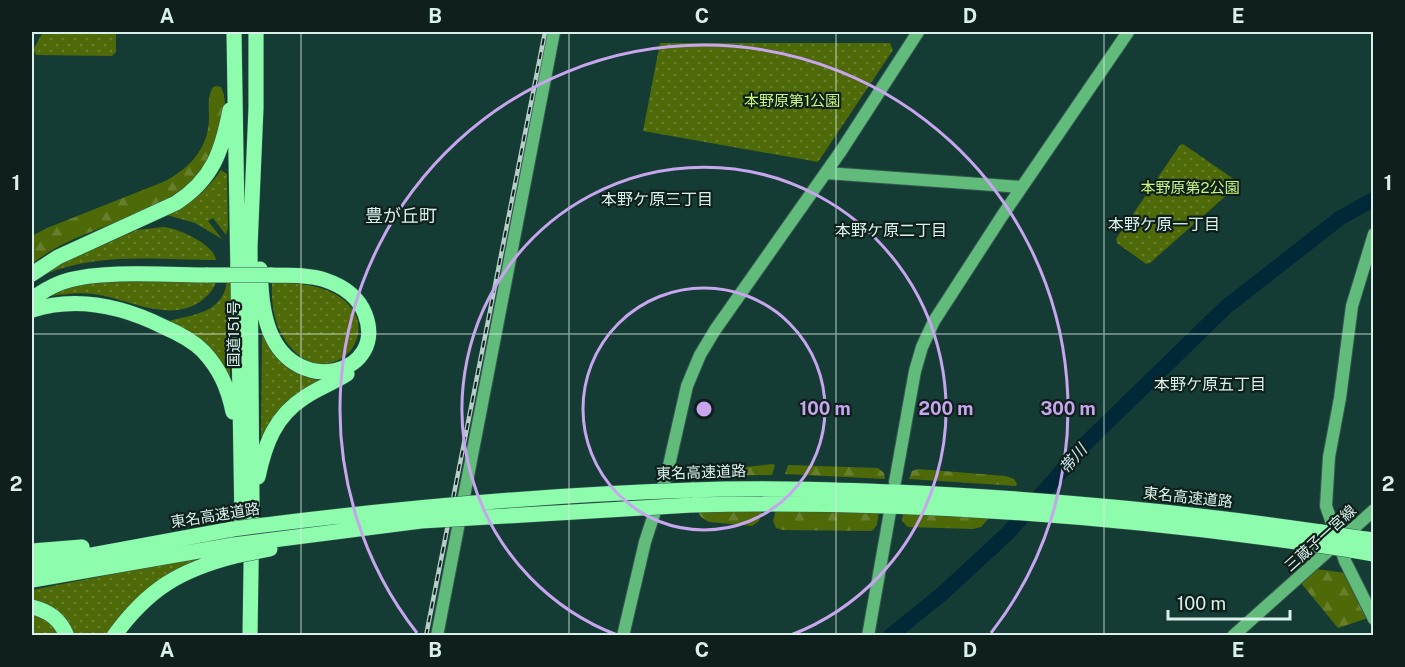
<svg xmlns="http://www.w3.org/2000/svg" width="1405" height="667" font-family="'Public Sans','Noto Sans JP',sans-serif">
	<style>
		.grass { fill: url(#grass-dots) }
		.forest { fill: url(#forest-firs) }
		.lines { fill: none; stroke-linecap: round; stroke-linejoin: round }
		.river { stroke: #002837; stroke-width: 15 }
		.secondary-casing { stroke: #355951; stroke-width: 14 }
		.highway-casing { stroke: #355951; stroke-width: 16 }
		.secondary { stroke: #61bb7b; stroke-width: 12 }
		.highway { stroke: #8dfcac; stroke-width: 15 }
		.rail-casing { stroke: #b5cec7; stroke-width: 4.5 }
		.rail { stroke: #0f201c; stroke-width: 2; stroke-dasharray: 7; stroke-linecap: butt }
		.highway-bridge-casing { stroke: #355951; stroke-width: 16; stroke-linecap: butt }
		.highway-bridge { stroke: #8dfcac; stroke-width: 15 }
		.grid { fill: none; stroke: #daf0ea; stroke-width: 1.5; stroke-opacity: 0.55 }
		.ring { fill: none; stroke: #c8a5ef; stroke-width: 3 }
		.labels { text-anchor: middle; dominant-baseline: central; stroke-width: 4.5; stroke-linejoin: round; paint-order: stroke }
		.park-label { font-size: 15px; fill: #caf67b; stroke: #0f201c }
		.street-label { font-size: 15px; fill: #daf0ea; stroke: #0f201c }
		.neighbourhood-label { font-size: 16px; fill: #daf0ea; stroke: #0f201c }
		.water-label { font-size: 16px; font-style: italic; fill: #cce5f2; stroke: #0f201c }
		.quarter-label { font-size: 18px; fill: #daf0ea; stroke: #0f201c }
		.centre { fill: #c8a5ef; stroke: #0f201c; stroke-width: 3 }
		.ring-label { font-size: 18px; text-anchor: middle; font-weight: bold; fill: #c8a5ef; stroke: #0f201c; stroke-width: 4.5; stroke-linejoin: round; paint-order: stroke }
		.neatline { fill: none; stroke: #daf0ea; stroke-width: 2 }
		.grid-label { font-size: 20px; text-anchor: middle; font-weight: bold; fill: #daf0ea }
	</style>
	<defs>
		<pattern id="grass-dots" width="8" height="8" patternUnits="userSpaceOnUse" patternTransform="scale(1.5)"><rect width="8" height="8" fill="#4e6908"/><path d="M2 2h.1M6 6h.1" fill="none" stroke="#677f2c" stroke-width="1.8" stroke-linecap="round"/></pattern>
		<pattern id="forest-firs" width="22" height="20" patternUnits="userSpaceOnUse" patternTransform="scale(1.5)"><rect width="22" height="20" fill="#4e6908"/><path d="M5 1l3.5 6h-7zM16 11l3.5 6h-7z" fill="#677f2c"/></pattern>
	</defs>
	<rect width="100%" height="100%" fill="#153c34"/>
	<path class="grass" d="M43,32H116V52L112,56L36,55L33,50Z
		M660,43H890L893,50L818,162L643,131Z
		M1183,144L1238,182V185L1150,263L1146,264L1117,243L1116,239L1180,145Z
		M221,170L227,174L228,228L226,235L213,218L208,221L222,239L195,223L167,215C192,202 205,193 221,170Z
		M163,227C178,228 214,244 216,260C159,260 99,252 46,274L51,268L137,230Z
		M217,279C215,288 209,295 201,301C169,324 127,298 93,294C79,292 65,294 51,296L53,291L83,281Z
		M227,282H229L231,292L230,379L189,331L169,321C193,314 222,314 227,282Z
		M272,282C293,283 317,284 335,294C391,326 335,393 293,350C275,331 271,308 272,282Z
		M262,335H264C275,358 293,377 319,380L262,439L261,436Z
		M213,554L108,635H73L32,601V590Z
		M32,611L44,616L61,636H32Z"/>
	<path class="forest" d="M216,86L221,87C228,100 224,118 220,132C218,141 216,155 211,163C168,220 85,221 32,264V236L47,228L163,182C188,170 208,149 209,120C209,109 207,97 213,87Z
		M773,464L775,465L772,475L707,476L718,470Z
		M788,465L878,468L884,473L885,479L785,474Z
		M918,469L1006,476L1014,479L1017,484L1016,486L909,479L912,471Z
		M763,508L759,521L752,526L709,522L701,517L696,509Z
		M776,509L879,511L877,525L872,531L783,530L776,528L773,521Z
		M903,513L990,517L981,527L973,529L908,527L902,521Z
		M1316,569L1346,573L1368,618L1338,628L1301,583Z"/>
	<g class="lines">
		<path class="river" d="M890,636L943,593L1008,533L1085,444L1226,307L1340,218L1374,199"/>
		<g class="secondary-casing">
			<path id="secondary" d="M826,173L1022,187
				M1374,234L1352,306L1340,398L1329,457L1326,506L1345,561L1374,619
				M895,482L915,371L922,347L934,321L1002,216L1128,32
				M437,636L554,32
				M623,636L645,542L667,474L687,386L700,355L715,330L841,151L918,32
				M868,636L890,512
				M1233,636L1374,510"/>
		</g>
		<g class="highway-casing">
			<path id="highway" d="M234,32L242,522
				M260,269C261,290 262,312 270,332C297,399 388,373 365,314C358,296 343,286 325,280C308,274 288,276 270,275
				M32,274L58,257L176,203C213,179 222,151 230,110
				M32,299C40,293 50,287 60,283C94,269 169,275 208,275
				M32,310C77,296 122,306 164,327C178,333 192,340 203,351C220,369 228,388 233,412
				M258,477C265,444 275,416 305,397C318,388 333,383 347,374
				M692,490C768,487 844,490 919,493C1054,500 1188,512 1321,532
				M692,505C901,500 1111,515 1318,545
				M1358,538L1374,540
				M1351,550L1374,554
				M32,551L82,547
				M32,566L233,529
				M32,580L233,545
				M32,607C49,611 60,619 67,636
				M114,636C148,589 180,570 235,556
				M250,636L252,504L250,247L256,108V32"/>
		</g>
		<use href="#secondary" class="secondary"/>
		<use href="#highway" class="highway"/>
		<g class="rail-casing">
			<path id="rail" d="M426,636L545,32"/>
		</g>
		<use href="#rail" class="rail"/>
		<g class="highway-bridge-casing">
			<path id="highway-bridge" d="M208,275H270
				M233,529C386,509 539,495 692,490
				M1321,532L1358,538
				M233,545L421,521L692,505
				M1318,545L1351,550
				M235,556L270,549"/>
		</g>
		<use href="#highway-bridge" class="highway-bridge"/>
	</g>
	<path class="grid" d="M301,32V636M569,32V636M836,32V636M1104,32V636M32,334H1374"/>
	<g class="ring">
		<circle cx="704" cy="409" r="121"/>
		<path d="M617 635A242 242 0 1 1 791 635"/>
		<path d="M417 633A364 364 0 1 1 991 633"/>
	</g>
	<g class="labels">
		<g class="park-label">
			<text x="792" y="100">本野原第1公園</text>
			<text x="1190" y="187">本野原第2公園</text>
		</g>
		<g class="street-label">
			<text transform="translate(233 334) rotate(-90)">国道151号</text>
			<text transform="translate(701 472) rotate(-2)">東名高速道路</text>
			<text transform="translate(1188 497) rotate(6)">東名高速道路</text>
			<text transform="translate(215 515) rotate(-9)">東名高速道路</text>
			<text transform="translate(1320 538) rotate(-42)">三蔵子一宮線</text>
		</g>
		<g class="neighbourhood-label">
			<text x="657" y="199">本野ケ原三丁目</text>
			<text x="1164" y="224">本野ケ原一丁目</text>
			<text x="891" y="230">本野ケ原二丁目</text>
			<text x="1210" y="384">本野ケ原五丁目</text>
		</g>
		<g class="water-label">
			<text transform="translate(1073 459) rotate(-49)">帯川</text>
		</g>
		<g class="quarter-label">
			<text x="401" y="215">豊が丘町</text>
		</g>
	</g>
	<circle cx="704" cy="409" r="9" class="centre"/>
	<g class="ring-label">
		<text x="825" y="415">100 m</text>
		<text x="946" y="415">200 m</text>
		<text x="1068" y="415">300 m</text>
	</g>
	<rect width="1405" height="667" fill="none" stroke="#0f201c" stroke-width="66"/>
	<path d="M1168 610v9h122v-9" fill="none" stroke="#daf0ea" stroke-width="3"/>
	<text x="1177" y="610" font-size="18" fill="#daf0ea" stroke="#0f201c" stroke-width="4.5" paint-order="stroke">100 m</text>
	<rect x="33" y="33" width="1339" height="601" class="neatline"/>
	<g class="grid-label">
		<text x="167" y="23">A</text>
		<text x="435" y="23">B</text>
		<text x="702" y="23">C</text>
		<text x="970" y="23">D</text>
		<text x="1238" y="23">E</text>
		<text x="16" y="190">1</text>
		<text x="1388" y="190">1</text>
		<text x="16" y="491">2</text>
		<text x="1388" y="491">2</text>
		<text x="167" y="657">A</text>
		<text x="435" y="657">B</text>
		<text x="702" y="657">C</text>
		<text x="970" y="657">D</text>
		<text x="1238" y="657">E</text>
	</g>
</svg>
